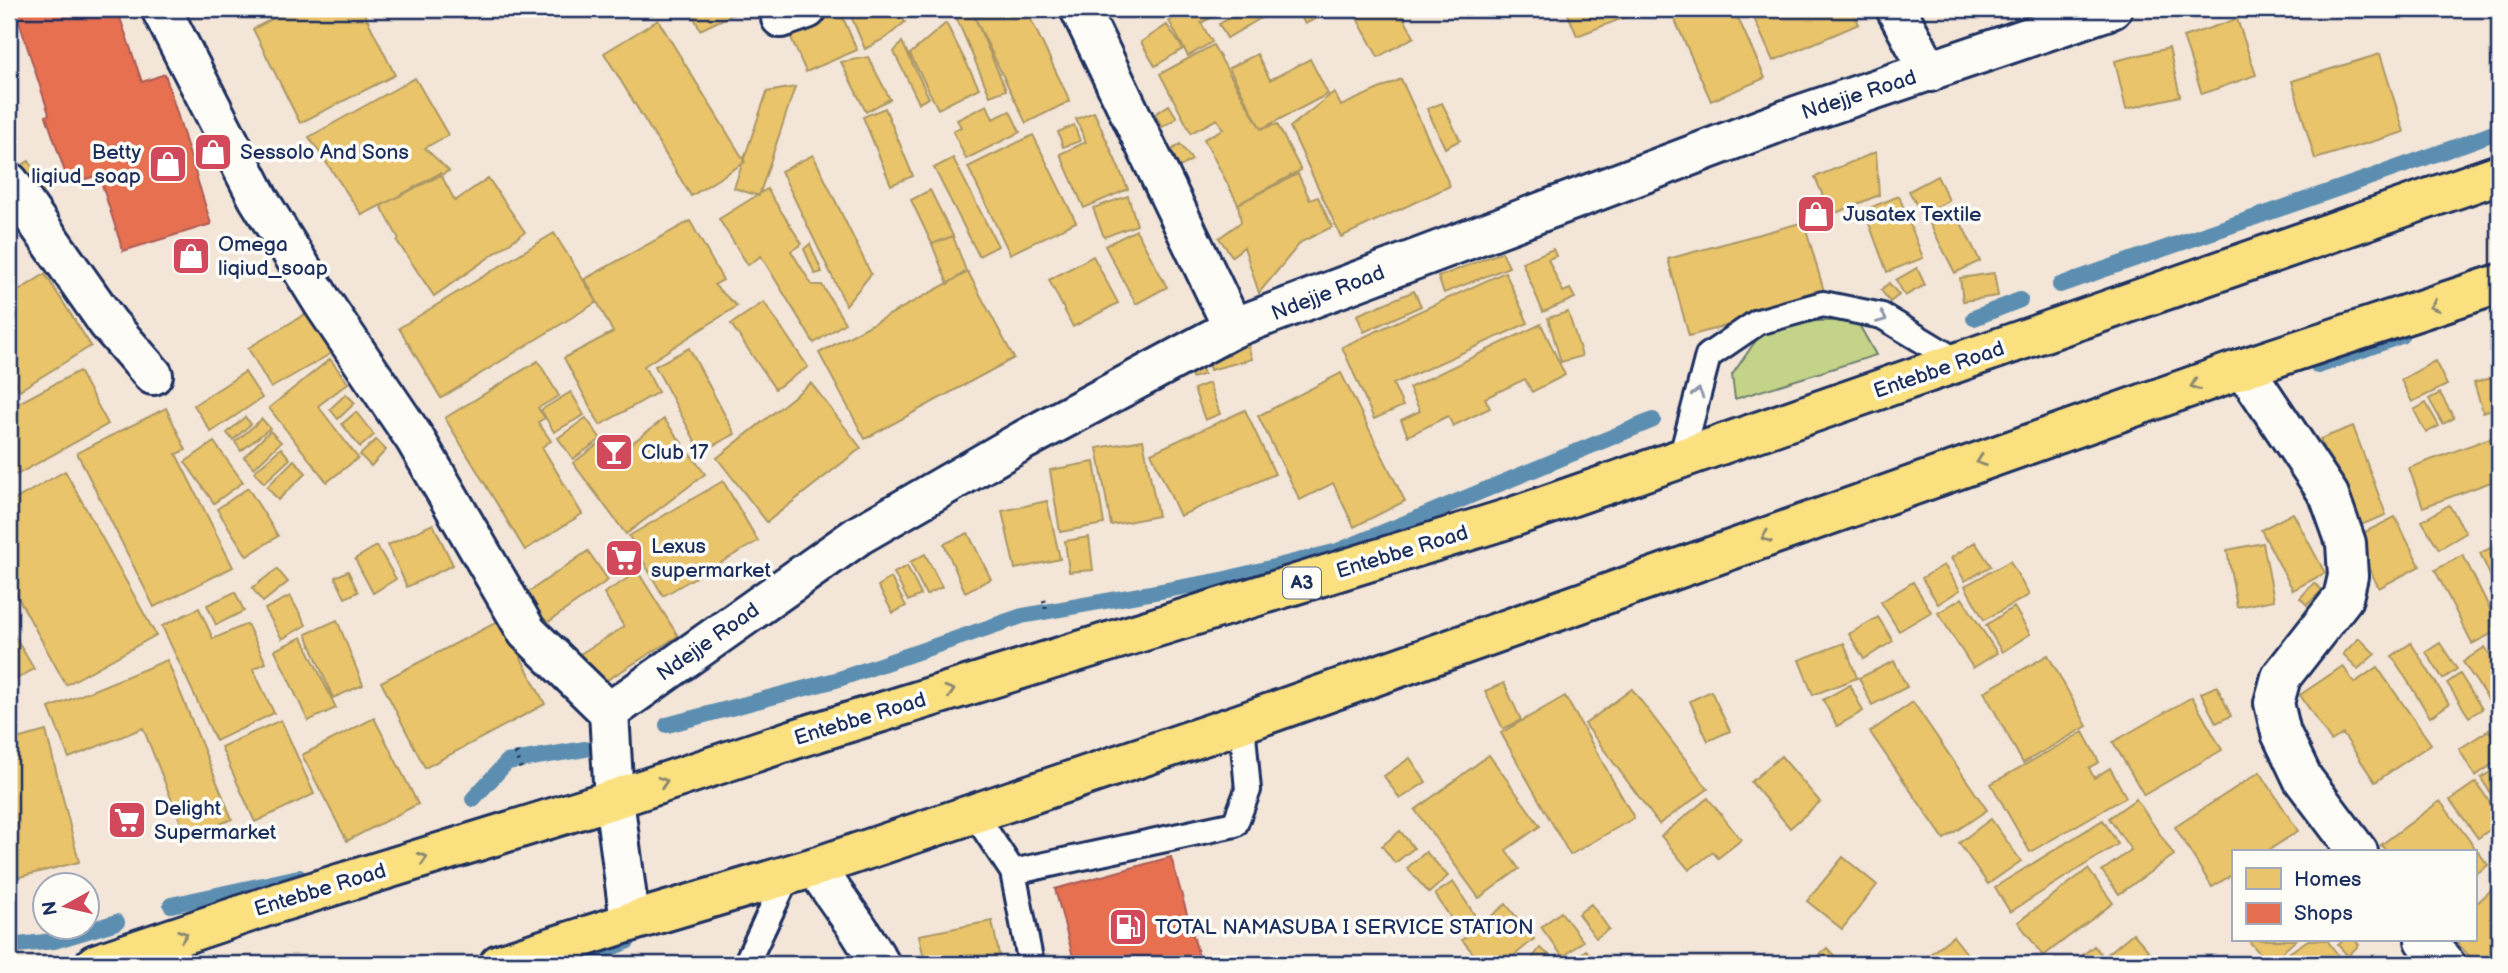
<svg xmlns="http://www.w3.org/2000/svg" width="2508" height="973" font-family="'Balsamiq Sans',sans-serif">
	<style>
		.green { fill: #c3d387; stroke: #6f8172; stroke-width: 2 }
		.homes { fill: #e9c46a; stroke: #ab9766; stroke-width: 2 }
		.shops { fill: #e76f51; stroke: #aa5c55; stroke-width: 2 }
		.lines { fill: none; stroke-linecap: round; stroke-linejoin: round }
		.stream { stroke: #5c8eb1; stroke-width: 16 }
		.service-casing { stroke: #1b2f5e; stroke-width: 30 }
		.minor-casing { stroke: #1b2f5e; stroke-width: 44 }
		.tertiary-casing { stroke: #1b2f5e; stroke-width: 44 }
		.primary-casing { stroke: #1b2f5e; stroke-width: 44 }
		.path { stroke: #1b2f5e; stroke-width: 4.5; stroke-dasharray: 2 5; stroke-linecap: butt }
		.service { stroke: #fdfcf7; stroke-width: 24 }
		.minor { stroke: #fdfcf7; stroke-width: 38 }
		.tertiary { stroke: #fdfcf7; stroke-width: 38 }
		.primary { stroke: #fbe080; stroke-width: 38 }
		.oneway { stroke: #8b886f }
		.oneway2 { stroke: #8c96aa }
		.labels { text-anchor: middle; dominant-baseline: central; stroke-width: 7; stroke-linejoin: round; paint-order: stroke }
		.shield { fill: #fdfcf7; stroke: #5f6c8c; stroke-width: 2 }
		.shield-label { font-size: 19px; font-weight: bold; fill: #1b2f5e }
		.street-label { font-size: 21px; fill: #1b2f5e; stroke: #fdfcf7 }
		.poi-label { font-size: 21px; fill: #1b2f5e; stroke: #fdfcf7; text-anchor: start }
	</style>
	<rect width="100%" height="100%" fill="#f3e5d7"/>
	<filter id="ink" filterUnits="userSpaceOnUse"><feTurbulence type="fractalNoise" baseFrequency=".0143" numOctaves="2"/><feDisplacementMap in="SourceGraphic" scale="14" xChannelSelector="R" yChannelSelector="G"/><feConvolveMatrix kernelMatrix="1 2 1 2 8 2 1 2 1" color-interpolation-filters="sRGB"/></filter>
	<g filter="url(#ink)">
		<path class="green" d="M1804,321H1857L1876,355L1735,399L1732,375L1761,333Z"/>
		<path class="homes" d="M291,9H362L395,75L300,123L253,29Z
			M690,9H744L700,30Z
			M848,9H897L905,22L887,37L865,49Z
			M961,9H971L1006,90L990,96L954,12Z
			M993,9H1026L1070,101L1026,123L975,18Z
			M1191,9H1227L1201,23L1212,42L1188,56L1169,21Z
			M1245,9H1276L1227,38L1219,24Z
			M1297,9H1335L1305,24Z
			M1352,9H1399L1414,37L1378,57Z
			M1566,9H1629L1631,15L1577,36Z
			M1670,9H1734L1765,78L1711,101Z
			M1750,9H1852L1859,24L1773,61Z
			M840,11L857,50L806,72L789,33Z
			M2237,19L2256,75L2202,94L2183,37Z
			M658,20L745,162L691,196L604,53Z
			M946,23L979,88L938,109L910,54Z
			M1167,25L1183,49L1155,66L1141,42Z
			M902,42L929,98L919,103L894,52Z
			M1213,45L1261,129L1277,124L1301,170L1238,204L1204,139L1223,129L1217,119L1191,133L1160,74Z
			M2169,48L2180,96L2126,109L2115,61Z
			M1257,54L1270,80L1310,59L1328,94L1261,129L1229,68Z
			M2380,54L2404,132L2315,159L2292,81Z
			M868,57L890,99L866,112L841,62Z
			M415,78L448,135L425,148L449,171L362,215L309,137Z
			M1401,79L1450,186L1341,237L1290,127L1334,92L1341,106Z
			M795,87L759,196L734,188L767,92Z
			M1442,103L1460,140L1445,148L1427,109Z
			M987,105L993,119L1010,111L1020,132L966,159L953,131L961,127L957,120Z
			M1169,105L1177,118L1162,127L1155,114Z
			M885,108L913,176L891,185L863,117Z
			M1094,112L1128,189L1084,208L1060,154L1086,142L1076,119Z
			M1074,125L1080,141L1063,147L1058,132Z
			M1033,135L1076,222L1010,254L968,167Z
			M1180,144L1192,160L1180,167L1169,152Z
			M1876,152L1879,195L1831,215L1815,177Z
			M813,155L871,274L846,305L781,171Z
			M953,158L998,246L979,256L934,168Z
			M29,161L46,192L34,198L17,168Z
			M440,173L455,201L488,178L525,232L434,296L397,241L399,239L381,206Z
			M1298,174L1310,200L1318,197L1332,227L1301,242L1259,293L1244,247L1232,256L1219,238L1241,222L1238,204Z
			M1937,176L1949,200L1922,215L1909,191Z
			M767,189L802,244L791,251L812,285H822L845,323L814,343L761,256L748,265L719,219Z
			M930,190L953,236L932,244L911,200Z
			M1128,196L1137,225L1104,237L1093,208Z
			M1899,196L1923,258L1887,272L1864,210Z
			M1955,211L1980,261L1955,273L1930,224Z
			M690,221L723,280L714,285L737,306L644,366L658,392L600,425L564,358L613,332L585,279Z
			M1804,222L1826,298L1689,336L1668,259Z
			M1136,230L1167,287L1136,304L1105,246Z
			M554,233L597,302L441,398L399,328Z
			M953,236L966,271L948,284L932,244Z
			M810,244L822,272L815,274L804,249Z
			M1553,249L1556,256L1548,259L1563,292L1570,289L1575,298L1543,312L1522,262Z
			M1502,252L1509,267L1444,293L1438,277Z
			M1093,256L1118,303L1073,327L1049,280Z
			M1917,268L1925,285L1905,296L1896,280Z
			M968,272L1014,358L865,439L819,353Z
			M1505,272L1528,323L1393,384L1403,406L1374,419L1342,347Z
			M1994,273L1998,296L1963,301L1960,278Z
			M45,274L91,346L20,390L9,373V297Z
			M1889,283L1899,295L1890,302L1881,290Z
			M1414,291L1421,306L1364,332L1357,315Z
			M764,302L808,367L775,389L731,324Z
			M309,312L332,353L271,388L248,348Z
			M1568,312L1582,356L1561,362L1548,318Z
			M1541,324L1565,375L1532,392L1525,379L1485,398L1490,408L1453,426L1448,416L1408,436L1401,420L1420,411L1409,388Z
			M1247,342L1252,359L1210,370L1206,353Z
			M689,348L735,434L701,452L655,366Z
			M1198,357L1204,374L1192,378L1186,361Z
			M330,359L348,383L318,406L358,458L327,482L269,408Z
			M538,361L559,396L538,408L545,418L538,422L551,441L542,447L582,514L525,550L445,418Z
			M2435,361L2447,385L2412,402L2401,380Z
			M79,371L108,424L16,475L9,461V408Z
			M245,372L262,398L211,432L194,405Z
			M1341,373L1405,501L1354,527L1333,483L1300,500L1258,416Z
			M2491,378L2499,407L2483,412L2474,383Z
			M811,383L861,448L767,522L717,458Z
			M1209,383L1220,414L1205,420L1194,389Z
			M571,392L584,415L554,432L541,410Z
			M2440,393L2454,418L2443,424L2429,399Z
			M346,394L355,403L338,419L330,409Z
			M2426,403L2439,426L2426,433L2414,410Z
			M166,408L186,450L176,454L233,567L154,607L77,453Z
			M1245,410L1275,474L1180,516L1151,453Z
			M356,412L374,435L360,447L342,424Z
			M245,417L251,424L233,440L227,433Z
			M586,418L601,439L573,459L558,438Z
			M262,419L270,428L241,451L235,442Z
			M664,419L705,474L626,534L573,463L600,443L611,459Z
			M2353,426L2386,515L2353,528L2320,439Z
			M270,431L281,442L254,468L244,457Z
			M2490,438L2499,463V479L2423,507L2409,468Z
			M376,440L386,450L371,466L360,455Z
			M1143,440L1158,516L1111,525L1097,448Z
			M214,442L243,482L214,503L185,462Z
			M281,448L290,459L264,483L254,472Z
			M294,460L306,473L278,500L267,487Z
			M1094,462L1104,524L1060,532L1050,470Z
			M65,471L156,635L66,685L9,581V503Z
			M723,481L758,541L663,596L629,536Z
			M248,488L278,536L247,556L217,509Z
			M1047,501L1060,559L1015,569L1002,511Z
			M2449,505L2466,533L2439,549L2422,521Z
			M2293,513L2325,573L2293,590L2261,530Z
			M2395,517L2420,566L2379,588L2353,538Z
			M433,524L453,565L407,587L388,545Z
			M968,533L991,579L965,592L944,544Z
			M1089,537L1093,570L1069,572L1065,541Z
			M1975,542L1991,566L1965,581L1951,558Z
			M2263,543L2274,600L2237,607L2227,550Z
			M2499,544V579L2493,582L2480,553Z
			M377,546L396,579L373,593L355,559Z
			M588,551L608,580L544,625L524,595Z
			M925,554L942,587L926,595L910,562Z
			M2463,555L2499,627V630L2472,644L2435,570Z
			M2010,561L2029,595L1984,620L1965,586Z
			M1944,565L1960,590L1938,604L1922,578Z
			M907,566L921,595L908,601L894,573Z
			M277,569L288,582L263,602L252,588Z
			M348,571L358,592L345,598L335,577Z
			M638,572L678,636L594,688L575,657L624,627L604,593Z
			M891,578L906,606L893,613L878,586Z
			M1913,582L1931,612L1899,631L1881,602Z
			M2314,583L2322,590L2307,605L2300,598Z
			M235,592L244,611L216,625L207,605Z
			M290,596L306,625L282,639L265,609Z
			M1962,598L1997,653L1973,668L1938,613Z
			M2014,607L2030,634L2002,652L1986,625Z
			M199,608L213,639L247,624L266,663L253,669L274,713L216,741L162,626Z
			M1878,617L1893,641L1864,659L1849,634Z
			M337,620L363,685L333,698L306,634Z
			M501,620L545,704L425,768L381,682Z
			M9,626L34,669L9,683Z
			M302,637L336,708L308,721L275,650Z
			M2359,638L2375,654L2358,669L2343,654Z
			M1844,643L1857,678L1813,695L1799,660Z
			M2411,643L2449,704L2430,717L2392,656Z
			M2440,643L2457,669L2443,679L2426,652Z
			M2485,647L2499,668V701L2492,705L2463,662Z
			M2048,655L2087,726L2023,763L1984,692Z
			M167,660L232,819L187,838L143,728L69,758L49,708Z
			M1894,661L1907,687L1872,705L1859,678Z
			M2343,666L2354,683L2377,667L2431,744L2375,782L2343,734L2331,741L2300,695Z
			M2460,674L2482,709L2469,717L2447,683Z
			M1504,683L1521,720L1503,729L1485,691Z
			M1850,685L1863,711L1837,726L1823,700Z
			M2217,686L2231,716L2216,723L2201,693Z
			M1632,689L1708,789L1659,824L1585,724Z
			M1711,691L1730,731L1708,741L1690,701Z
			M1565,696L1634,818L1570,855L1501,733Z
			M2192,697L2222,750L2144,795L2113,742Z
			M1913,702L1987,810L1944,839L1870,732Z
			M2499,716V731L2492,721Z
			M374,718L418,804L347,841L302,755Z
			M281,720L314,794L255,822L221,747Z
			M2489,730L2499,746V760L2475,776L2459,749Z
			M46,731L79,862L15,878L9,853V741Z
			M2083,732L2099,762L2089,768L2094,778L2110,768L2126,797L2030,852L1991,784Z
			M1489,755L1540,826L1506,850L1519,869L1479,898L1415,810Z
			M1781,756L1820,802L1790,828L1751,782Z
			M1410,758L1426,782L1400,799L1384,776Z
			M2499,766V788L2491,794L2481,778Z
			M2260,772L2298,831L2266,852H2233V874L2212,887L2175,827Z
			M2476,782L2499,816V823L2478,838L2450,800Z
			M1708,798L1741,840L1718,858L1713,852L1689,870L1661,836Z
			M2136,799L2174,855L2119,894L2102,871L2131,850L2109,818Z
			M2440,801L2488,865L2475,875V852H2387L2381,845Z
			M1991,819L2021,861L1988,884L1959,843Z
			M2103,820L2118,844L2010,912L1995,887Z
			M1400,831L1414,848L1395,863L1382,846Z
			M1426,852L1448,876L1429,893L1407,868Z
			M1843,857L1877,885L1842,929L1807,901Z
			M2088,869L2113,903L2043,956L2018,922Z
			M1453,882L1474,914L1457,927L1435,894Z
			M2499,883V964H2476L2455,940H2475V905Z
			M1506,904L1534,939L1504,964H1482L1462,940Z
			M1591,904L1609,929L1596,938L1578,914Z
			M1561,912L1583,941L1563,957L1541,927Z
			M992,921L1001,964H925L919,935Z
			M2133,933L2160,964H2072L2094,946L2104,957Z
			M1953,936L1975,964H1936L1929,955Z
			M2248,940H2296L2269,964Z
			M2308,940H2327L2344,964H2273Z
			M2344,940H2355L2359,945L2348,956L2338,945Z
			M1540,948L1562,964H1528Z
			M1827,948L1842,964H1813L1811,962Z
			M1586,950L1598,964H1570Z"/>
		<path class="shops" d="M15,9H117L142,82L165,74L211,224L123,251L99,175L69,184L46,116L49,114Z
			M1171,857L1201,964H1075L1055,889Z"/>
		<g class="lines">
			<path class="stream" d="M2060,285C2206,233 2354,185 2499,131
				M1974,318L2020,300
				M2318,366L2401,336
				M667,725L836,680L1022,616L1222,580L1338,551L1653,420
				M473,799L507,762L585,749
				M171,905L299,877
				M9,946L54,941L117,922
				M572,964L628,941"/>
			<g class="service-casing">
				<path id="service" d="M1681,459L1708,356L1758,322L1823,304L1882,316L1960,363
					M974,813L1013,872L1235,824L1248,790L1242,723
					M1013,872L1031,964
					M746,964L788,875"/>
			</g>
			<g class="minor-casing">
				<path id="minor" d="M161,9L258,198L323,303L415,439L527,632L609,712
					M1080,9L1233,328
					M1896,9L1930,72
					M781,18L807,9
					M9,182L108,323L153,375
					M2244,368L2329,495L2346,543L2348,576L2343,598L2281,677L2274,703L2281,733L2303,779L2358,852
					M815,867L859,930L880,964
					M2425,940L2445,964"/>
			</g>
			<g class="tertiary-casing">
				<path id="tertiary" d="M630,922L614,799L609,712L859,535L1024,440L1233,328L1796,116L2112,9"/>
			</g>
			<g class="primary-casing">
				<path id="primary" d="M95,964L277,903L614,799L801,737L1507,519L2499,174
					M499,964L630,922L815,867L1242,723L2244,368L2499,284"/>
			</g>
			<path class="path" d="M1044,600L1047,613
				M516,753L521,770"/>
			<use href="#service" class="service"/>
			<use href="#minor" class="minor"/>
			<use href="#tertiary" class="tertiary"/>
			<use href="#primary" class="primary"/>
		</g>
		<defs><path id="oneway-chevron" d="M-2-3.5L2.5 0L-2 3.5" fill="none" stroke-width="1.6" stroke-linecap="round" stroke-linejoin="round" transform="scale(1.75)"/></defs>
		<g class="oneway">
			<use href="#oneway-chevron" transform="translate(2434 306) rotate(162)"/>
			<use href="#oneway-chevron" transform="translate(2195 385) rotate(160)"/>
			<use href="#oneway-chevron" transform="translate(1981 461) rotate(160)"/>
			<use href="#oneway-chevron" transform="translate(1766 537) rotate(160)"/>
			<use href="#oneway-chevron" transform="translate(950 691) rotate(-17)"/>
			<use href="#oneway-chevron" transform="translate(663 782) rotate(-18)"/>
			<use href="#oneway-chevron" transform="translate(423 858) rotate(-17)"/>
			<use href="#oneway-chevron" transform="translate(183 935) rotate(-19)"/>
		</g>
		<g class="oneway2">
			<use href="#oneway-chevron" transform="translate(1882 318) rotate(22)"/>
			<use href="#oneway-chevron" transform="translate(1698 393) rotate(-75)"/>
		</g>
	</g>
	<defs>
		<g id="shop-square" transform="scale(2.0125)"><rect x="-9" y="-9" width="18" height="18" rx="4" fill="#d1495b" stroke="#fdfcf7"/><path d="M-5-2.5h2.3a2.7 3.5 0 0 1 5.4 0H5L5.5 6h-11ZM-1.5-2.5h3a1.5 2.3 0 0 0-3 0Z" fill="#fff"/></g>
		<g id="bar-square" transform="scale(2.0125)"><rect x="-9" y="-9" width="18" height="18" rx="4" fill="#d1495b" stroke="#fdfcf7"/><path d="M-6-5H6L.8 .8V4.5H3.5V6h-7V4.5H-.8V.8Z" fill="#fff"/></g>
		<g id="supermarket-square" transform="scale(2.0125)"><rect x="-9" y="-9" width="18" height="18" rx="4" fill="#d1495b" stroke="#fdfcf7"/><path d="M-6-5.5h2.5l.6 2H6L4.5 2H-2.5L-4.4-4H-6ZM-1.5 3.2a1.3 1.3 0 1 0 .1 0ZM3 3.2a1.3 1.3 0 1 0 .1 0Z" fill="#fff"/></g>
		<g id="fuel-square" transform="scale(2.0125)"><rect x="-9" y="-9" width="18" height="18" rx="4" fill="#d1495b" stroke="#fdfcf7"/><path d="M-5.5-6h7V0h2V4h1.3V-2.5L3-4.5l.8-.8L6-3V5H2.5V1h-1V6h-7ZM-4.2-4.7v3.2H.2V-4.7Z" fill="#fff"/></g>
	</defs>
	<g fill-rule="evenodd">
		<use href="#shop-square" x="213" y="152"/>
		<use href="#shop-square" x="168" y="164"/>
		<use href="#shop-square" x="1816" y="214"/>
		<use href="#shop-square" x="191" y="256"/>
		<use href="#bar-square" x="614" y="452"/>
		<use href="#supermarket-square" x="624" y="558"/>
		<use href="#supermarket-square" x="127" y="820"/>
		<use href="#fuel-square" x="1128" y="927"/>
	</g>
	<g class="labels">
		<rect class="shield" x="1283" y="567.5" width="38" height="31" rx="5"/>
		<g class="shield-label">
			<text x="1302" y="583">A3</text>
		</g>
		<g class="street-label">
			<text transform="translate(1859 95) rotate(-18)">Ndejje Road</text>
			<text transform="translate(1328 293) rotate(-21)">Ndejje Road</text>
			<text transform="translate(1939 370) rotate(-19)">Entebbe Road</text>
			<text transform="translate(1402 552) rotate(-17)">Entebbe Road</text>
			<text transform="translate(708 642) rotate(-35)">Ndejje Road</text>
			<text transform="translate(860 719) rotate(-17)">Entebbe Road</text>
			<text transform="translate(320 890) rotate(-17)">Entebbe Road</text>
		</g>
		<g class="poi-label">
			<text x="141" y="152" text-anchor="end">Betty<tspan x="141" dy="24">liqiud_soap</tspan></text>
			<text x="240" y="152">Sessolo And Sons</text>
			<text x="1843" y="214">Jusatex Textile</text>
			<text x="218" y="244">Omega<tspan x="218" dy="24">liqiud_soap</tspan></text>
			<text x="641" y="452">Club 17</text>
			<text x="651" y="546">Lexus<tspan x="651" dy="24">supermarket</tspan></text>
			<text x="154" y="808">Delight<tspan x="154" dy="24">Supermarket</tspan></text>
			<text x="1155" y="927">TOTAL NAMASUBA I SERVICE STATION</text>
		</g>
	</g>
	<rect width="2508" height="973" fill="none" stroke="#fdfcf7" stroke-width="35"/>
	<rect x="18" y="18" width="2473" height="938" fill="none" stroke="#1b2f5e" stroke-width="2.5" filter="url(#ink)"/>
	<rect x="2232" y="850" width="245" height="91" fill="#fdfcf7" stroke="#a3aaba" stroke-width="2"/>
	<rect x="2246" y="868" width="35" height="21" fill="#e9c46a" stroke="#a3aaba" stroke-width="2"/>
	<text x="2294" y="886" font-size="21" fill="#1b2f5e">Homes</text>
	<rect x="2246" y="903" width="35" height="21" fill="#e76f51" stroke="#a3aaba" stroke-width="2"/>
	<text x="2294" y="920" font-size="21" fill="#1b2f5e">Shops</text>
	<g transform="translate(66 906) rotate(262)"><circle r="33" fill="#fdfcf7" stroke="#a3aaba" stroke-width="2"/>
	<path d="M0-5L12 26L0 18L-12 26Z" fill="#d1495b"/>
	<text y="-10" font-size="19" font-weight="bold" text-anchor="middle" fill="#1b2f5e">N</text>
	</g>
</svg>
